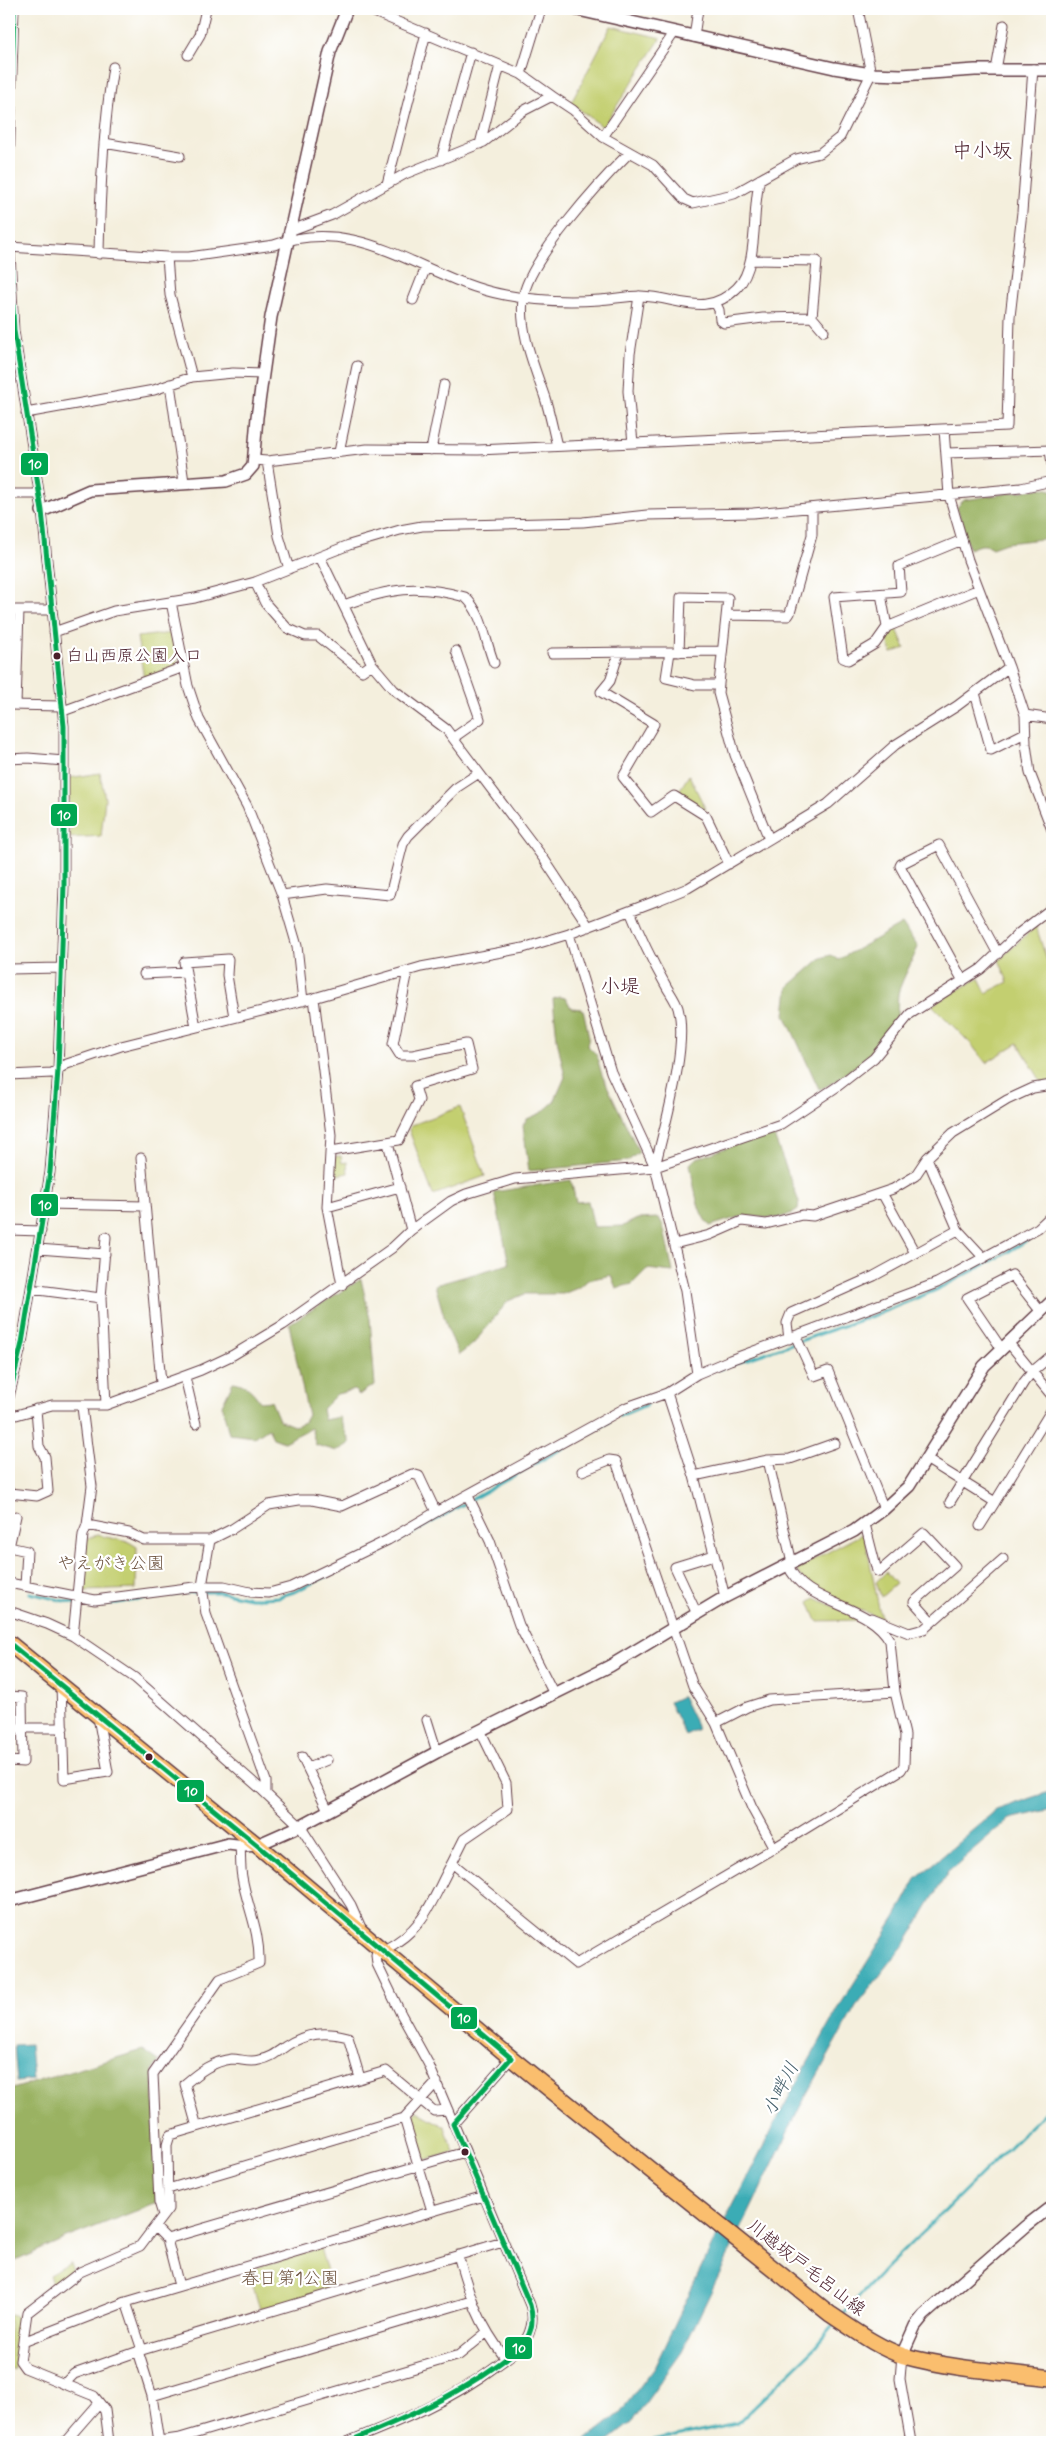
<svg xmlns="http://www.w3.org/2000/svg" width="1061" height="2451" font-family="Mynerve,'Klee One',sans-serif">
	<style>
		.green { fill: #c3cf70; stroke: #86774e }
		.forest { fill: #9ab262; stroke: #726846 }
		.water { fill: #3bacb5; stroke: #426670 }
		.lines { fill: none; stroke-linecap: round; stroke-linejoin: round }
		.stream { stroke: #3bacb5; stroke-width: 3 }
		.minor-casing { stroke: #643e46; stroke-width: 11 }
		.tertiary-casing { stroke: #643e46; stroke-width: 14 }
		.primary-casing { stroke: #643e46; stroke-width: 18 }
		.minor { stroke: #fff; stroke-width: 9 }
		.tertiary { stroke: #fff; stroke-width: 11 }
		.primary { stroke: #fabe6e; stroke-width: 15 }
		.bus-1-casing { stroke: #fff; stroke-width: 9 }
		.bus-1 { stroke: #00a651; stroke-width: 5 }
		.bus-dot { fill: #4a1f2b; stroke: #fff; stroke-width: 2 }
		.labels { text-anchor: middle; dominant-baseline: central; stroke-width: 4.5; stroke-linejoin: round; paint-order: stroke }
		.bus-label { font-size: 17px; fill: #4a1f2b; stroke: #fff; text-anchor: start }
		.park-label { font-size: 18px; fill: #6e5440; stroke: #fff }
		.street-label { font-size: 18px; fill: #4a1f2b; stroke: #fff }
		.water-label { font-size: 19px; font-style: italic; fill: #435e69; stroke: #fff }
		.quarter-label { font-size: 20px; fill: #4a1f2b; stroke: #fff }
		.line-badge { stroke: #fff; stroke-width: 2 }
		.badge-label { font-size: 14px; text-anchor: middle; font-weight: bold; fill: #fff }
	</style>
	<rect width="100%" height="100%" fill="#fff"/>
	<filter id="ink" filterUnits="userSpaceOnUse"><feTurbulence type="fractalNoise" baseFrequency=".02" numOctaves="2"/><feDisplacementMap in="SourceGraphic" scale="10" xChannelSelector="R" yChannelSelector="G"/><feConvolveMatrix kernelMatrix="1 2 1 2 8 2 1 2 1" color-interpolation-filters="sRGB"/></filter>
	<filter id="wash" filterUnits="userSpaceOnUse"><feTurbulence type="fractalNoise" baseFrequency=".0096" numOctaves="4" result="noise"/><feDisplacementMap in="SourceGraphic" scale="20" xChannelSelector="R" yChannelSelector="G"/><feGaussianBlur stdDeviation="1.12" result="paint"/><feColorMatrix in="noise" values="0 0 0 0 0 0 0 0 0 0 0 0 0 0 0 0 0 1.4 0 .05"/><feComposite in="paint" operator="in"/></filter>
	<g filter="url(#wash)">
		<rect width="100%" height="100%" fill="#f4efdd"/>
		<path class="green" d="M611,26L661,38L603,127L571,103Z
			M897,629L905,648L892,653L887,638L891,631Z
			M172,633L179,667L144,679L137,637Z
			M100,773L105,799L101,836L70,838L69,778Z
			M689,775L706,810L677,794Z
			M1036,926L1052,977V1018L1050,1019L1052,1031V1081L1042,1083L1018,1043L986,1063L971,1044L932,1005L979,978L986,993L1008,982L999,960Z
			M460,1107L485,1176L433,1195L409,1130L412,1125Z
			M335,1156H341L342,1163L347,1162L348,1173L333,1176Z
			M864,1533L881,1618C854,1607 810,1597 796,1569Z
			M97,1535L129,1542L137,1547L136,1589L83,1591L86,1539Z
			M886,1572L896,1584L881,1597L876,1582Z
			M815,1598L863,1620L817,1621L809,1602Z
			M417,2111L445,2127L454,2152L422,2161L410,2119Z
			M320,2248L332,2288L260,2309L248,2270Z
			M71,2263L72,2271L53,2287L49,2275Z
			M9,2315L21,2317L14,2370L9,2367Z"/>
		<path class="forest" d="M1043,488L1052,490V538L1006,543L992,548C984,542 977,546 969,549L957,507L964,500Z
			M902,924L918,947C912,962 904,976 899,990C896,1000 899,1011 896,1021C892,1038 836,1086 819,1089L785,1015L788,987L821,958L831,955L838,960Z
			M559,997L566,998L571,1008L583,1009L589,1037L587,1045L596,1054L602,1075L639,1152L628,1161L529,1171L523,1125L527,1119L541,1113L554,1102L565,1077L557,1039L553,999Z
			M768,1133L774,1136L799,1202L798,1209C774,1226 762,1213 740,1217C730,1219 720,1223 710,1226C696,1213 694,1183 690,1164L695,1159Z
			M571,1180L576,1202L588,1201L594,1227L623,1226L637,1219L659,1218L663,1225L673,1272L647,1269L632,1284L616,1288L611,1275L588,1280L580,1287L563,1294H525L508,1301L474,1343L459,1355L448,1330L435,1285L509,1264L494,1192Z
			M361,1279L370,1319L375,1386L367,1389L359,1395L354,1390L337,1394L322,1409L324,1420L339,1417L350,1443L337,1451L316,1445L311,1428L284,1442L273,1438L268,1428L255,1437L229,1434L222,1405L233,1382C245,1383 254,1392 260,1402L271,1401L279,1420L294,1426L304,1422L308,1415L289,1324Z
			M143,2050L159,2061L153,2070L157,2199L154,2204L66,2238L9,2264V2090Z"/>
		<path class="water" d="M682,1696L698,1729L685,1735L669,1702Z
			M1052,1791V1809L1010,1819L948,1872L907,1941L856,2006L831,2051L799,2109L682,2352L631,2423L607,2442H583L618,2415L654,2368L714,2241L794,2087L842,2002L896,1916L916,1879L996,1810Z
			M30,2044L33,2080L17,2082L14,2045Z"/>
		<g class="lines">
			<path class="stream" d="M719,1369L875,1315L936,1290L1003,1255L1052,1225
				M619,1416L646,1405
				M30,1593L81,1605L96,1606L192,1592H220L250,1598H264L278,1597L294,1592L384,1549L609,1422
				M841,2316L887,2267L1052,2105
				M648,2442L737,2423L816,2347L836,2323"/>
		</g>
	</g>
	<g filter="url(#ink)">
		<g class="lines">
			<g class="minor-casing">
				<path id="minor" d="M367,9L521,74L552,96
					M694,37L698,9
					M188,55L200,35L206,9
					M996,70L1004,25
					M521,74L541,9
					M603,137L674,33
					M104,143L180,156
					M480,144L500,65
					M441,160L471,52
					M9,167L14,9
					M387,184L426,33
					M289,231L332,215L405,174L484,142L523,111L552,96L573,110L603,137L653,165L684,199L693,203L734,194L796,159L820,153L840,137L871,74L858,9
					M9,233L14,331L42,511L64,726V885L58,1070L50,1172L22,1343L9,1397
					M9,247L167,257H189L274,245C361,213 424,280 505,295C536,301 567,302 599,300C613,299 627,296 641,296C678,297 706,319 737,288C760,265 751,209 760,179
					M99,254C100,191 103,129 113,67
					M167,257L170,295L192,377
					M413,300L426,267
					M716,304L719,310L720,320L724,323L763,318L812,317L817,261L751,260
					M812,317L824,331
					M170,384L184,482
					M26,413L154,390L192,377L233,373L262,374
					M633,443L628,391L630,354L639,296
					M557,446C553,430 550,414 545,398C535,368 519,332 523,299C527,261 602,180 629,153
					M431,450L444,385
					M1050,450L1052,464
					M339,452L357,366
					M946,453L1052,450
					M254,460L267,461L367,449L478,450L1007,426L1010,317L1022,212L1033,69
					M267,461L279,536L289,569
					M9,494H39
					M962,540L899,566L901,592L834,597L843,658L848,660L875,644L887,627L979,589
					M320,557L372,664L394,690L446,729L544,859L589,927
					M255,582L265,603L287,628L305,636H318L362,671L372,664
					M881,594L887,627
					M171,602L188,686L199,719L247,806L282,895L297,946L303,1001
					M344,605C390,588 417,584 465,597C483,613 485,641 494,663
					M9,610H51
					M728,615L788,616L790,613L812,535V508
					M54,632L114,611L195,598L255,582L349,545L400,530L422,526L583,522L647,515L753,513L1021,488L1052,481
					M619,652L610,681L601,692L654,724L623,777L651,812L674,796L706,816L729,864
					M670,652L666,678L695,685H719
					M679,652L681,597L728,598L718,693L735,755L769,839
					M552,653L721,651
					M1009,667L1025,715L1026,744L1030,773L1052,830
					M975,693L991,750L1025,733
					M9,705L62,706
					M16,705L19,610
					M63,711L184,667
					M1025,715L1052,719
					M453,738L480,719L456,651
					M9,759L28,758L64,761
					M282,895L327,889L390,895L403,844L408,836L456,788L479,773
					M630,911C640,936 652,961 665,984C669,992 675,999 678,1008C689,1046 664,1127 655,1167
					M569,934L611,1072L655,1167L685,1291L697,1374
					M9,969L61,968
					M144,974L186,972
					M963,981L900,866L901,864L939,845L998,954
					M314,998L331,1135L327,1207L342,1285
					M196,1027L184,962L228,959L227,975L234,1017
					M9,1075L52,1073L67,1064L121,1046L314,998L421,967L523,948L569,934L661,899L688,888L828,804L895,745L957,706L1009,667L968,560L949,495L944,430
					M388,1143L411,1230
					M331,1151L399,1140L419,1100L415,1086L472,1069L466,1044L413,1055H400L393,1044L408,971
					M141,1158L161,1383
					M927,1158L958,1230L984,1258
					M882,1193L915,1253
					M46,1204L145,1206
					M327,1207L400,1187
					M9,1230L41,1231
					M674,1244L710,1235L742,1221L766,1224L802,1215L813,1216L893,1189L915,1176L927,1158L953,1133L1007,1100L1033,1088L1052,1085
					M38,1249L105,1254
					M31,1289L101,1298
					M796,1337L814,1376L828,1371L884,1509
					M789,1339L787,1323L791,1313L874,1276L958,1230
					M1008,1342L1052,1396
					M1001,1348L967,1298L1012,1275L1041,1312
					M185,1377L196,1424
					M667,1393L694,1476L725,1597
					M106,1405L101,1298L106,1237
					M82,1407L92,1486L87,1525
					M9,1417L52,1405H106L201,1370L233,1355L283,1325L392,1248L411,1230L451,1201L466,1194L515,1179L655,1167L781,1124L838,1086L874,1058L910,1014L981,969L1019,933L1052,908
					M926,1459L995,1502L1052,1409
					M768,1460L792,1563
					M694,1476L768,1460L790,1459L835,1443
					M9,1493L37,1496L48,1491L45,1457L39,1446L36,1409
					M468,1496L490,1541L519,1625L554,1694
					M950,1502L1024,1382L1033,1371L1052,1355
					M16,1516L9,1547L27,1551L25,1586
					M865,1524L877,1571L879,1572L924,1533L955,1566L914,1602L932,1622
					M980,1526L995,1502
					M9,1583L95,1600L202,1586H224L250,1592L269,1593L291,1587L388,1540L436,1512L627,1407L667,1393L697,1374L730,1360L937,1283L1038,1228L1052,1215
					M9,1611L47,1624L73,1636L135,1678L263,1791L300,1826L351,1905L362,1930
					M697,1614L675,1567L714,1555
					M872,1618L909,1633L924,1629L1003,1559
					M73,1636L83,1535L87,1525L129,1533L144,1540H210
					M61,1686L64,1779L108,1772L98,1717
					M9,1696L22,1697L23,1762L9,1761
					M427,1720L437,1752
					M716,1723L747,1707L769,1700L895,1692
					M9,1728H63
					M480,1730L506,1783L508,1809L464,1839L452,1863L576,1964L774,1848L752,1808L716,1723L693,1686L616,1461L609,1460L582,1471
					M302,1757L328,1810
					M308,1768L327,1760
					M266,1794V1781L206,1614L202,1586L210,1540L232,1529L269,1505L299,1500H312L342,1506L412,1474L419,1476L436,1512
					M774,1848L901,1770L904,1765L905,1735L895,1692L890,1641C869,1602 804,1606 788,1565
					M384,1950C426,1928 431,1901 452,1863
					M404,2118L432,2211
					M453,2124L511,2058
					M197,2127L185,2084C199,2072 213,2061 232,2059C241,2059 250,2063 259,2060C270,2058 276,2053 286,2046C306,2033 325,2031 348,2037L360,2078
					M168,2189L404,2118L437,2082
					M163,2215L159,2202L153,2074L220,1979L259,1963C260,1930 247,1907 242,1877C240,1867 241,1856 240,1846
					M155,2227L167,2239L179,2286
					M167,2239L465,2152
					M458,2255C470,2297 478,2323 506,2359
					M126,2302L142,2350
					M23,2342L126,2302L484,2196
					M138,2351L152,2396L159,2442
					M902,2355L900,2379L911,2442
					M64,2384L74,2374L142,2350L503,2242
					M152,2396L471,2301
					M159,2441L180,2438L459,2355L486,2333
					M65,2442L99,2403
					M109,2442L105,2410L94,2396L25,2368L20,2361L27,2313L80,2272L140,2246L168,2209L167,2145L170,2135L386,2071L434,2111L448,2110
					M347,2442C400,2421 450,2401 496,2366C504,2360 514,2354 520,2347C531,2336 535,2319 530,2305L428,2063L401,2014L377,1964L376,1955L379,1946"/>
			</g>
			<g class="tertiary-casing">
				<path id="tertiary" d="M574,9L834,68L871,74L901,75L975,70H1052
					M42,511L90,490L226,481L246,474L253,466L257,417L271,317L330,52L347,9
					M9,1901L228,1844L245,1846L257,1845L300,1826L437,1752L610,1666L725,1597L854,1531L884,1509L909,1486L984,1366L1052,1301
					M902,2355L915,2326L924,2315L1026,2226L1052,2206"/>
			</g>
			<g class="primary-casing">
				<path id="primary" d="M9,1643L257,1845L511,2058L830,2314C853,2329 878,2348 904,2356C952,2369 1003,2372 1052,2378"/>
			</g>
			<use href="#minor" class="minor"/>
			<use href="#tertiary" class="tertiary"/>
			<use href="#primary" class="primary"/>
			<g class="bus-1-casing">
				<path id="bus-1" d="M9,167L14,9
					M9,233L14,331L42,511L64,726V885L58,1070L50,1172L22,1343L9,1397
					M9,1643L257,1845L511,2058L453,2124L530,2305C533,2316 533,2328 527,2338C520,2350 507,2358 496,2366C450,2399 399,2421 347,2442"/>
			</g>
			<use href="#bus-1" class="bus-1"/>
		</g>
	</g>
	<g class="bus-dot">
		<circle cx="57" cy="656" r="4.5"/>
		<circle cx="149" cy="1757" r="4.5"/>
		<circle cx="465" cy="2152" r="4.5"/>
	</g>
	<g class="labels">
		<g class="bus-label">
			<text x="66" y="656">白山西原公園入口</text>
		</g>
		<g class="park-label">
			<text x="111" y="1564">やえがき公園</text>
			<text x="290" y="2279">春日第1公園</text>
		</g>
		<g class="street-label">
			<text transform="translate(806 2268) rotate(38)">川越坂戸毛呂山線</text>
		</g>
		<g class="water-label">
			<text transform="translate(781 2089) rotate(-63)">小畔川</text>
		</g>
		<g class="quarter-label">
			<text x="982" y="151">中小坂</text>
			<text x="620" y="987">小堤</text>
		</g>
	</g>
	<g class="line-badge">
		<rect x="20" y="452" width="29" height="24" rx="5" fill="#00a651"/>
		<rect x="50" y="803" width="28" height="24" rx="5" fill="#00a651"/>
		<rect x="30" y="1193" width="29" height="24" rx="5" fill="#00a651"/>
		<rect x="176" y="1779" width="29" height="24" rx="5" fill="#00a651"/>
		<rect x="450" y="2006" width="28" height="24" rx="5" fill="#00a651"/>
		<rect x="504" y="2336" width="29" height="24" rx="5" fill="#00a651"/>
	</g>
	<g class="badge-label">
		<text x="35" y="469">10</text>
		<text x="64" y="820">10</text>
		<text x="45" y="1210">10</text>
		<text x="191" y="1796">10</text>
		<text x="464" y="2023">10</text>
		<text x="519" y="2353">10</text>
	</g>
	<rect width="1061" height="2451" fill="none" stroke="#fff" stroke-width="30"/>
</svg>
